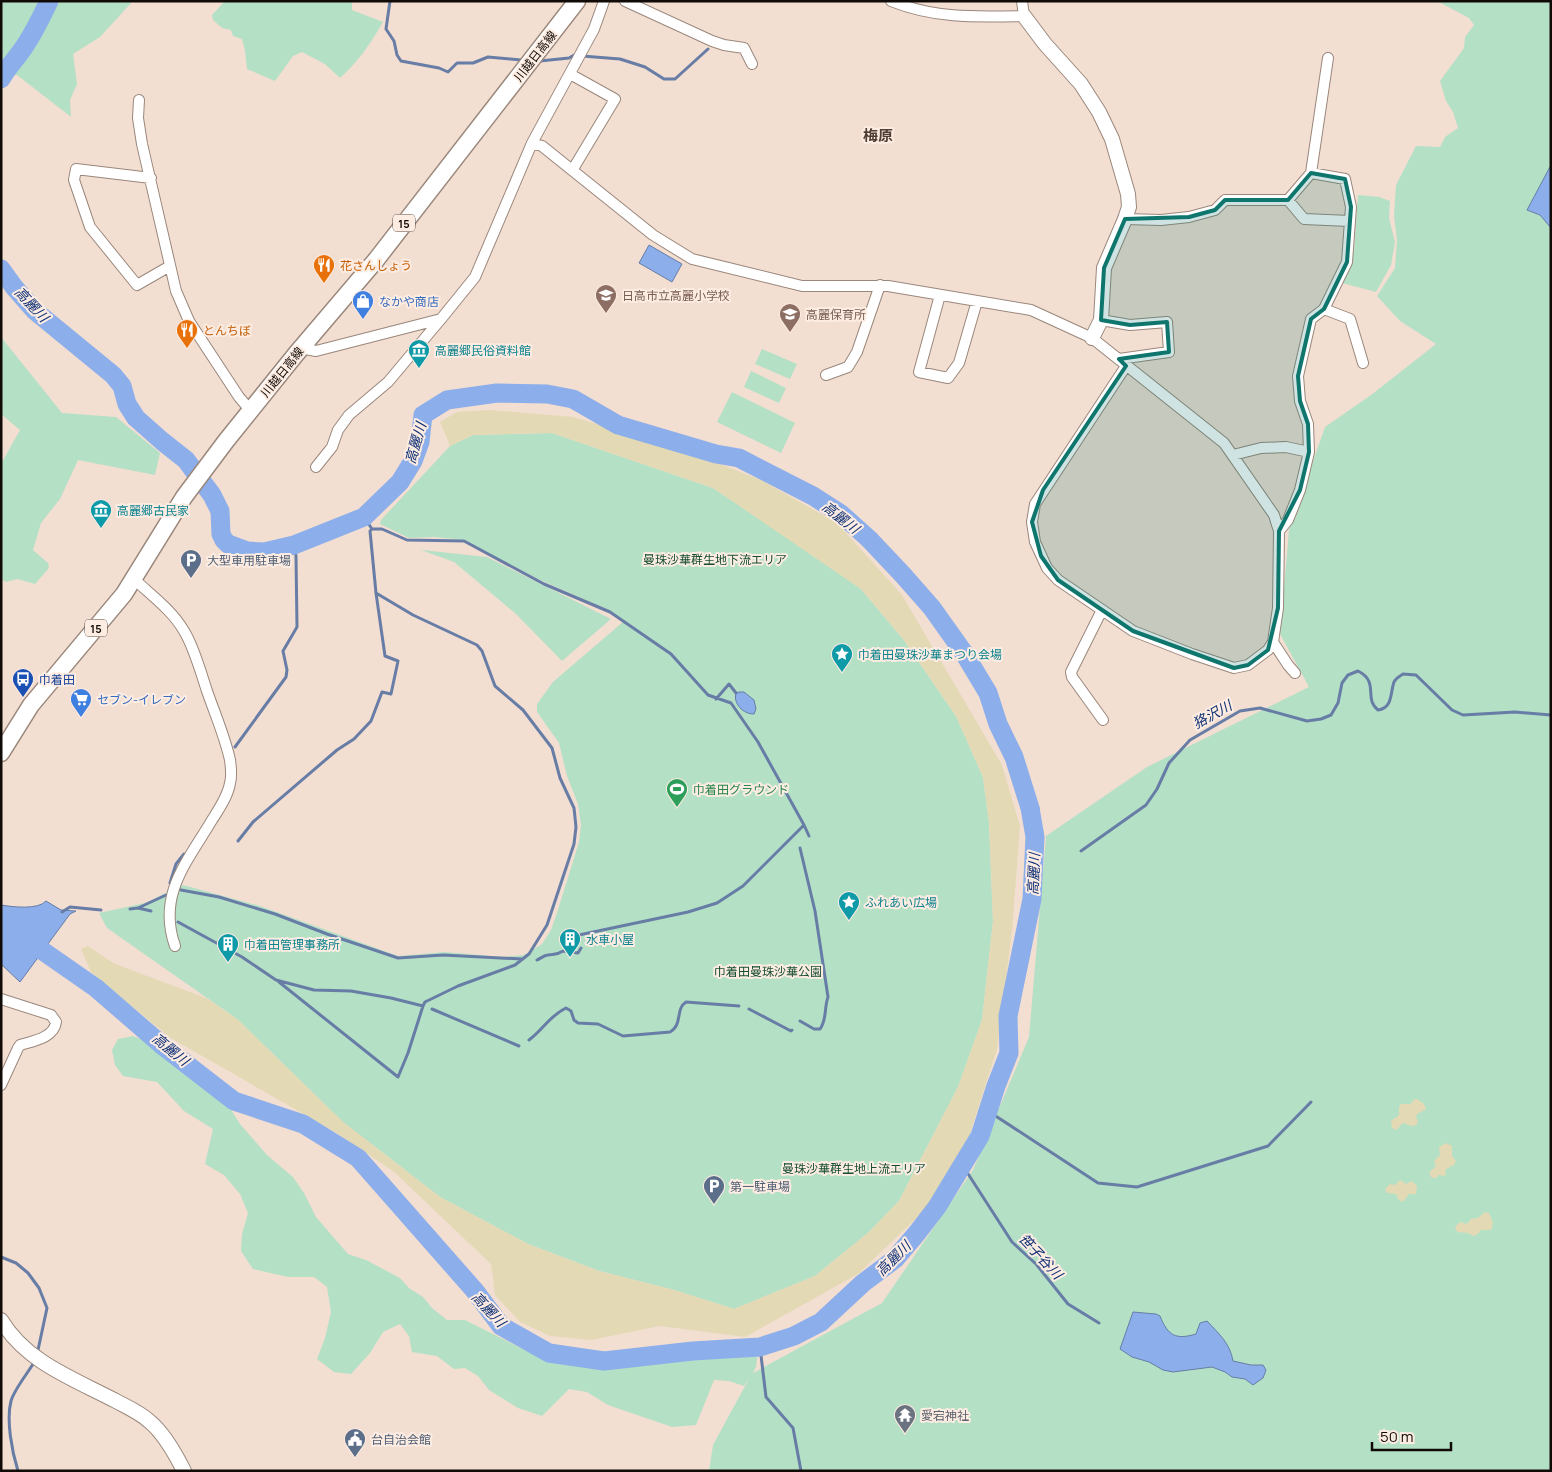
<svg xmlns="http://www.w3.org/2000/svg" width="1552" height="1472" font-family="Manrope,'Noto Sans JP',sans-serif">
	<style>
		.green { fill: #b4e0c6 }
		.sand { fill: #e3dab5 }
		.water { fill: #8caeea; stroke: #677da6 }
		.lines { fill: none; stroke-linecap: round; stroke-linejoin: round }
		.stream { stroke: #677da6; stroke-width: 3 }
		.river { stroke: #8caeea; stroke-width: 19 }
		.street-casing { stroke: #9a877b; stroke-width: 12 }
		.secondary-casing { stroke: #9a877b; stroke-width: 16 }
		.primary-casing { stroke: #9a877b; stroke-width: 19 }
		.street { stroke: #fff; stroke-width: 10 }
		.secondary { stroke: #fff; stroke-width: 14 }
		.primary { stroke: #fff; stroke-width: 16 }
		.marked { fill: #0f766e; fill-opacity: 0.2; stroke: #0f766e; stroke-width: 4; stroke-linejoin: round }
		.labels { text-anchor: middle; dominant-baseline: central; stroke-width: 4; stroke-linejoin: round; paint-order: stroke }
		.shield { fill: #fdece2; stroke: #584e49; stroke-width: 1 }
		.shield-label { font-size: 11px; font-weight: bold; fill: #110b07 }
		.street-label { font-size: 12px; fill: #110b07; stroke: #fdece2 }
		.food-label { font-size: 12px; fill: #c56008; stroke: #fdece2; text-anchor: start }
		.education-label { font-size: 12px; fill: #785e54; stroke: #fdece2; text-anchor: start }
		.shop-label { font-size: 12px; fill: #366cbe; stroke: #fdece2; text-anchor: start }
		.culture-label { font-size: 12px; fill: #0d838f; stroke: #fdece2; text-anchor: start }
		.park-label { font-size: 12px; fill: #154d32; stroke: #fdece2 }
		.service-label { font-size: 12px; fill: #4e5e75; stroke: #fdece2; text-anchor: start }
		.transit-label { font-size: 12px; fill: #164399; stroke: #fdece2; text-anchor: start }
		.leisure-label { font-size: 12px; fill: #27864d; stroke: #fdece2; text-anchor: start }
		.worship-label { font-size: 12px; fill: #5b616d; stroke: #fdece2; text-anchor: start }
		.water-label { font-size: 14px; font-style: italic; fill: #0e3076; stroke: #fdece2 }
		.quarter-label { font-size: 15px; font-weight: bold; fill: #4e3d33; stroke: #fdece2 }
	</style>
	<rect width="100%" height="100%" fill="#f3ded2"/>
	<path class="green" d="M1,1H133L100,37L73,54L77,84L70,100L71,117L17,75L1,76Z
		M225,1H352V10L383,22C371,43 358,62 340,78L325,64L302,52L293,56L275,81L247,69L245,51L242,39L233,36L231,30L222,28L213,20L212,15Z
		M1437,1H1551V1471H709L713,1445L750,1377L744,1386L729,1381L714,1380L696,1425L672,1427L608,1405L587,1392L569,1389L542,1416L518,1408L489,1390L478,1376L465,1368L454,1369L437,1356L412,1352L409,1336L400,1324L383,1332L370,1353L351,1374L334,1372L317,1359L325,1338L331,1312L327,1287L314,1277H288L253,1269L241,1251L242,1234L248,1213L240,1194L224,1175L205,1164L213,1129L184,1111L157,1082L123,1076L115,1065L112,1050L118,1039L133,1036L154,1044L161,1053L204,1088L218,1094L228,1105L240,1124L267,1155L293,1177L304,1193L316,1217L348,1254L366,1260L400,1278L409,1288L423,1297L432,1308L447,1320H465L541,1358L594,1365L626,1364L739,1353L758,1352L756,1367L753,1373L882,1303L973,1170L1029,1037L1046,836L1147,767L1309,687L1280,634L1289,530L1325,427L1371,395L1436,344L1400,321L1377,296L1395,268L1397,240L1394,216L1396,185L1416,146L1440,147L1445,137L1458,128L1453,112L1446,101L1440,81L1464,48L1465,37L1474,25L1469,18Z
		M1358,195L1379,197L1390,201L1389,218L1395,242L1391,265L1376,292L1342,283L1354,252Z
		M1,337L62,413L116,417L160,453L155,475L78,460L60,499L41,523L33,550L48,563L49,568L35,584L17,579L6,582L1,579V464L20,430L1,414Z
		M762,349L797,364L790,379L755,364Z
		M751,371L786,388L779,403L744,387Z
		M732,392L795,423L781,453L717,422Z
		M552,433L713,488L792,540L861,589L903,639L956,716L983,777L989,822L993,921L982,1020L958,1087L899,1201L869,1232L815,1276L734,1309L674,1290L599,1271L528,1244L440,1197L343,1122L237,1019L107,928L99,913L145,903L183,885L260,906L398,956L445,952L502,957L524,955L542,944L551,930L557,913L579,842L581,825L578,804L567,776L559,743L537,712V704L553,682L624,621L611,611L538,579L464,540L434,537L409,538L380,524L381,520L450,446L473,435Z
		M421,550L487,557L611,619L562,661L516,614L454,562Z"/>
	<path class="sand" d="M490,410L573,417L668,444L761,480L837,523L902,595L1002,765L1020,826L1012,931L997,1049L969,1137L927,1208L858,1274L745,1337L660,1326L591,1340L550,1336L520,1322L495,1295L491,1264L393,1171L335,1132L169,1037L91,972L81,949L88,946L115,964L206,998L237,1019L343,1122L440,1197L528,1244L599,1271L674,1290L734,1309L815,1276L869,1232L899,1201L958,1087L982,1020L993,921L989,822L983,777L956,716L903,639L861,589L713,488L552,433L473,435L450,446L440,422L457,412Z
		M1417,1099L1424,1104L1426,1109L1416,1115L1418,1123C1413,1129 1409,1124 1403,1123L1396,1130L1392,1128L1391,1121L1399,1115V1107L1401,1104H1411L1413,1100Z
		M1446,1143L1452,1146V1156L1456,1161L1454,1165L1446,1169L1445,1176L1439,1175L1436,1178H1432L1429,1173L1436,1166L1434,1161L1440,1155L1439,1147Z
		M1400,1180L1406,1184L1412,1181L1417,1186L1416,1194H1409L1403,1202L1399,1200L1396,1194L1387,1193L1385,1189L1390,1184L1395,1185Z
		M1485,1212L1489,1213L1493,1223L1491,1230H1481L1478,1234L1473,1236L1468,1233L1457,1232L1455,1227L1460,1222L1467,1224L1471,1219L1478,1218Z"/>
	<path class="water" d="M1551,165V228L1540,215L1527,210Z
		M649,245L682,264L672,282L639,263Z
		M739,692H744L754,700L756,709L754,714C743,714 733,704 736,693Z
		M46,901L61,910L76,911L70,914L20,982L1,964V905C13,907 38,910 46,901Z
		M1133,1312L1156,1314L1160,1316C1168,1336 1176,1340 1196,1334L1200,1323L1207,1321C1219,1334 1230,1343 1233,1361L1251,1365H1263L1266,1370L1263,1378L1253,1385L1245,1379L1232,1377L1225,1372L1212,1367L1173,1372L1163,1370L1149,1362L1132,1357L1120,1349Z"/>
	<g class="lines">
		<path class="stream" d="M390,1L386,29L394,41L397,55L401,61L439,68L448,72L457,63H473L488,57L521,60
			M582,56L620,59L645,67L664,79H675L708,49
			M540,61L569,58L576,54
			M364,517L372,529H382L407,540L464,541L544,584L610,612L671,654L708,695L731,703L758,742L804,825L743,886L717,903L688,912L579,935
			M716,699L729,684L736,693
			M235,747L286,677L287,670L283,651L297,627L296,556L294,545
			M1030,808H1038
			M804,825L809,836
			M238,841L253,822L337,750L354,739L371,721L382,692L391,694L398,661L385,656L376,593
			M800,848L815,911L828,997C824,1008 827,1020 820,1029H814L800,1021
			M1081,851L1146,805L1157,789L1169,763L1190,740L1240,711L1260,708L1307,721L1321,719L1331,715L1338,703L1342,683L1348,675L1358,671C1380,682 1363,698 1378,710C1393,708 1390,693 1394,682C1396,678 1400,676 1403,674L1416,675L1452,710L1463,715L1515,712L1551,715
			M170,883L176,864L184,854
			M181,890L219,897L275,914L327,934L398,958L443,955L522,959
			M138,908L166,895
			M130,909L138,908L151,911
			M62,912L70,907L101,910
			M178,922L242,957L276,980L314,990L351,991L391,998L423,1006L425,1002L458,986L515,965L529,954L547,925L574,844L576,827L574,808L560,778L552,748L523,710L495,686L482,651L477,645L413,615L376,593L370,531L372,529
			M537,960C541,958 545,955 548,955C555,954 557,955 563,951L578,953L581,948
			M279,982L398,1077L408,1053L423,1006
			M432,1009L519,1046
			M749,1009L791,1031L792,1030
			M529,1040C544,1029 548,1017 566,1008L571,1011L574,1020L578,1023L598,1024L623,1036L670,1032C683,1025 675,1009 686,1002L739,1006
			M988,1111L1098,1183L1137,1187L1268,1146L1311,1102
			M963,1166L1012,1242L1036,1264L1068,1304L1099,1323
			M1,1257L16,1263L28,1273L39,1288L47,1308L38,1350
			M760,1347L766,1397L793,1428L801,1471
			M18,1471C12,1452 6,1420 11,1401C14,1390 27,1374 33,1364"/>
		<path class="river" d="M1,79C7,68 15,60 22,50C33,35 41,18 49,1
			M1,269L14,287L35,311L113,375L122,386L127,404L136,418L162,441L186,460L212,495L220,511L221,534L224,540L228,544L247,551L264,552L294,545L364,517L400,482L413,461L420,442L423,415L447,400L497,393L547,394L573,399L618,425L716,454L739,458L813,496L841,514L869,539L903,575L932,608L964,653L988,693L998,724L1014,757L1030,808L1035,837L1032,899L1008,1016L1009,1053L996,1086L980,1136L937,1207L917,1233L895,1259L863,1283L821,1322L794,1336L760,1347L693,1351L604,1361L549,1353L501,1326L475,1291L358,1158L303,1124L234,1101L163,1046L96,988L1,922"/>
		<g class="street-casing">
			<path id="street" d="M625,1L712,41L724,45L744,48L752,64
				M891,1C936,19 977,17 1024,16L1022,1
				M570,74L615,99L573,169
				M139,100L138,118L142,144L176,291L189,321L239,397L251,411
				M532,143L542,146L653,235L692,259L802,286H888L1031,310L1092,338L1224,443L1274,515L1279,531L1278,608L1273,642L1268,650L1248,665L1234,668L1192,654L1133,631L1058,580L1047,568L1035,542L1032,522L1035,504L1126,366
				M151,178L76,169L74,180L90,227L137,285L170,266
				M1288,200L1304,219L1350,221
				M1125,219L1161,220L1189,217L1215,210L1225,200H1288L1311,173L1328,58
				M940,295L919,372L948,378L959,363L977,301
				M1324,309L1350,319L1363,363
				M1101,320L1130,325L1167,322L1169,352L1119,359
				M301,348L316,351L441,319L475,277L532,143L594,29L604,1
				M826,375L848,367L857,352L880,285
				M1233,455L1261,448L1286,447L1309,452
				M316,467L332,447L338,430L349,415L388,382L441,319
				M1279,531L1288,520L1300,490L1309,452L1308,424L1300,401L1298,376L1311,319L1324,309L1347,262L1351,207L1345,179L1311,173
				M134,579C151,595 172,610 184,631C194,647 201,673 207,691C215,714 225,737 230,760C231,767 232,776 230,783C228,796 219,809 212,820C187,862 157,895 175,946
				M1102,610L1071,672L1072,677L1103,720
				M1273,642L1288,665L1295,673
				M1,999L51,1015L56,1022C54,1038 33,1041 20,1045L18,1048L1,1085"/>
		</g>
		<g class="secondary-casing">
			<path id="secondary" d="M1024,16L1045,44L1081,84L1099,112L1112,139L1128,194L1129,207L1125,219L1104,268L1101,320L1092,338
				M1,1320C26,1362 74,1379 116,1401C127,1407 139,1412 149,1421C164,1433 175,1453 184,1471"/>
		</g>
		<g class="primary-casing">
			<path id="primary" d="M1,753L31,705L124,594L184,497L226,441L296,354L376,260L577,1"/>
		</g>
		<use href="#street" class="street"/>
		<use href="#secondary" class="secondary"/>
		<use href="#primary" class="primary"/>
	</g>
	<path class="marked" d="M1311,173L1345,179L1351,207L1347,262L1324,309L1311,319L1298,376L1300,401L1308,424L1309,452L1300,490L1279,531L1278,608L1268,650L1248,665L1234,668L1133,631L1058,580L1041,556L1032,522L1043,490L1126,366L1119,359L1169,352L1167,322L1130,325L1101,320L1104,268L1125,219L1189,217L1215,210L1225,200H1288Z"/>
	<defs>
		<g id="restaurant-pin" transform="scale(1.125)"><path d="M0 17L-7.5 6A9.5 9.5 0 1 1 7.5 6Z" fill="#e8710a" stroke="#fdece2"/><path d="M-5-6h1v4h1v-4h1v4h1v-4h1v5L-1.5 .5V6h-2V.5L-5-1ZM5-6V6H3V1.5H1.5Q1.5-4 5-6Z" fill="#fff"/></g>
		<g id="school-pin" transform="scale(1.125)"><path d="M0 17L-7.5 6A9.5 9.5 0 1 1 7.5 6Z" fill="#8d6e63" stroke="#fdece2"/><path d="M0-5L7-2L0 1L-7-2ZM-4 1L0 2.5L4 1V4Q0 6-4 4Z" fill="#fff"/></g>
		<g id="shop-pin" transform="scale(1.125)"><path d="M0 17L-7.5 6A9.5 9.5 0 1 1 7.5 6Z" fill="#3f7fe0" stroke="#fdece2"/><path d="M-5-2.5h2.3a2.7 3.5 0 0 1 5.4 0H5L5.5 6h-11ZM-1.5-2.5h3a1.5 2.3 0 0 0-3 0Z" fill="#fff"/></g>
		<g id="museum-pin" transform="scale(1.125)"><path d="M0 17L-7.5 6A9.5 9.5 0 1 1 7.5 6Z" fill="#0f9aa8" stroke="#fdece2"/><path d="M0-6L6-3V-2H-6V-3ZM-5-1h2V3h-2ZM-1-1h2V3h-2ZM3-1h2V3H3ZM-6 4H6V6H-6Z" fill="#fff"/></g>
		<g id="parking-pin" transform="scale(1.125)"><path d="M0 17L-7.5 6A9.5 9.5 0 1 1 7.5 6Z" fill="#5c6f8a" stroke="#fdece2"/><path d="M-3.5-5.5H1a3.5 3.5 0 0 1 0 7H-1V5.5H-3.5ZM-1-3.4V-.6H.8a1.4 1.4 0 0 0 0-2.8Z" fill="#fff"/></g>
		<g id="sight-pin" transform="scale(1.125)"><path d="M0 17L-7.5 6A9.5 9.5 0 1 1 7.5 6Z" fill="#0f9aa8" stroke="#fdece2"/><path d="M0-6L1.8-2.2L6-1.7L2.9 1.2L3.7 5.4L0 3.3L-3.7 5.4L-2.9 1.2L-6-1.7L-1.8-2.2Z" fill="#fff"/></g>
		<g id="bus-pin" transform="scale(1.125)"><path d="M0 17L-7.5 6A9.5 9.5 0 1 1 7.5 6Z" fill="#1a4fb4" stroke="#fdece2"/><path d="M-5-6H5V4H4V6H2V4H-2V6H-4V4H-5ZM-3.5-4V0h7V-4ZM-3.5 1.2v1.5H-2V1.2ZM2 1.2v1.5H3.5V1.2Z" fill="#fff"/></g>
		<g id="supermarket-pin" transform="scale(1.125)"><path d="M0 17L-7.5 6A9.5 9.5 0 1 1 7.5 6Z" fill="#3f7fe0" stroke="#fdece2"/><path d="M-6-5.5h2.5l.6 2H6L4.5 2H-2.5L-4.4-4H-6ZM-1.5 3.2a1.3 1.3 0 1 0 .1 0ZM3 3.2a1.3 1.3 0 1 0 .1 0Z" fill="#fff"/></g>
		<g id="stadium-pin" transform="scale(1.125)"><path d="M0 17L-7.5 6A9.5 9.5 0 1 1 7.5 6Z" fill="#2e9e5b" stroke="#fdece2"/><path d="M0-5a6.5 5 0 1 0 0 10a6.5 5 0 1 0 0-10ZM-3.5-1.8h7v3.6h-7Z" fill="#fff"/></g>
		<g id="building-pin" transform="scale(1.125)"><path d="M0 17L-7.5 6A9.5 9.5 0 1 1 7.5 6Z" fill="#0f9aa8" stroke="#fdece2"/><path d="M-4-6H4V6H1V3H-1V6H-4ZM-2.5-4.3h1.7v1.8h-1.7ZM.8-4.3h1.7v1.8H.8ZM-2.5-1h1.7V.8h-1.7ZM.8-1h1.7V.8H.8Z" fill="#fff"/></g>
		<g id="temple-pin" transform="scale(1.125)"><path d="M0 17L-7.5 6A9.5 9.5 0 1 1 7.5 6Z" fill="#6b7280" stroke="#fdece2"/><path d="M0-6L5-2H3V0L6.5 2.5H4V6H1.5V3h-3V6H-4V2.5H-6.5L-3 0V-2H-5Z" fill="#fff"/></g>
		<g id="civic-pin" transform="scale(1.125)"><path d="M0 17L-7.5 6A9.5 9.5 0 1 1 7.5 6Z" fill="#5c6f8a" stroke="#fdece2"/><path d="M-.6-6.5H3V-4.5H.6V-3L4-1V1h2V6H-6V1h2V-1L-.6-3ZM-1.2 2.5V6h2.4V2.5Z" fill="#fff"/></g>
	</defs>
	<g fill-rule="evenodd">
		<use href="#restaurant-pin" x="324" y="265"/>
		<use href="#school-pin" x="606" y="295"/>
		<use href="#shop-pin" x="363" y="301"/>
		<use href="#school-pin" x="790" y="314"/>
		<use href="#restaurant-pin" x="187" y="330"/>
		<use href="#museum-pin" x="419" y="350"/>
		<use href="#museum-pin" x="101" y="510"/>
		<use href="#parking-pin" x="191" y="560"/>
		<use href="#sight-pin" x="842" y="654"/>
		<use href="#bus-pin" x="23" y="679"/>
		<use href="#supermarket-pin" x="81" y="699"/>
		<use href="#stadium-pin" x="677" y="789"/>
		<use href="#sight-pin" x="849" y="902"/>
		<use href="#building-pin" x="570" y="939"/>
		<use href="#building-pin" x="228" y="944"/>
		<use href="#parking-pin" x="714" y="1186"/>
		<use href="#temple-pin" x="905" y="1415"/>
		<use href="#civic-pin" x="355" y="1439"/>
	</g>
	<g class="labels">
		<g class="shield">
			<rect x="393" y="214.5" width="22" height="17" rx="4"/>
			<rect x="85" y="619.5" width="22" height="17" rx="4"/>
		</g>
		<g class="shield-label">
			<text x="404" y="223">15</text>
			<text x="96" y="628">15</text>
		</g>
		<g class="street-label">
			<text transform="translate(535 56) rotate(-52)">川越日高線</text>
			<text transform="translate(282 372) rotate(-51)">川越日高線</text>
		</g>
		<g class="food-label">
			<text x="340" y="265">花さんしょう</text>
			<text x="203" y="330">とんちぼ</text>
		</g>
		<g class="education-label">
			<text x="622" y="295">日高市立高麗小学校</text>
			<text x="806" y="314">高麗保育所</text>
		</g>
		<g class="shop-label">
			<text x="379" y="301">なかや商店</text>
			<text x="97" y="699">セブン-イレブン</text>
		</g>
		<g class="culture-label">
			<text x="435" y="350">高麗郷民俗資料館</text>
			<text x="117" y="510">高麗郷古民家</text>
			<text x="858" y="654">巾着田曼珠沙華まつり会場</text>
			<text x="865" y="902">ふれあい広場</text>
			<text x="586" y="939">水車小屋</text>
			<text x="244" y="944">巾着田管理事務所</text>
		</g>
		<g class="park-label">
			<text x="715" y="559">曼珠沙華群生地下流エリア</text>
			<text x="768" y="971">巾着田曼珠沙華公園</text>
			<text x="854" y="1168">曼珠沙華群生地上流エリア</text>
		</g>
		<g class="service-label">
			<text x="207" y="560">大型車用駐車場</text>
			<text x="730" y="1186">第一駐車場</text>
			<text x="371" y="1439">台自治会館</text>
		</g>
		<g class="transit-label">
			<text x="39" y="679">巾着田</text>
		</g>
		<g class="leisure-label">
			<text x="693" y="789">巾着田グラウンド</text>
		</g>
		<g class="worship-label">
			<text x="921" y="1415">愛宕神社</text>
		</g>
		<g class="water-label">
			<text transform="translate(32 304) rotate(47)">高麗川</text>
			<text transform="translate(415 443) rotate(-74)">高麗川</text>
			<text transform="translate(841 517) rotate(38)">高麗川</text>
			<text transform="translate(1212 714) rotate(-29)">狢沢川</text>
			<text transform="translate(1033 874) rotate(-87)">高麗川</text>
			<text transform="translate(171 1049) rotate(39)">高麗川</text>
			<text transform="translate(1041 1256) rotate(47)">笹子谷川</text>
			<text transform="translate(893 1258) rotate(-45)">高麗川</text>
			<text transform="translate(489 1309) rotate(47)">高麗川</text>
		</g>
		<g class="quarter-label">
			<text x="878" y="135">梅原</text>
		</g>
	</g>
	<rect width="1552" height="1472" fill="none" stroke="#110b07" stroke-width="5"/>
	<path d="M1372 1442v8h79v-8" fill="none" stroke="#110b07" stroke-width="2.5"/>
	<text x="1380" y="1442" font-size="15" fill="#110b07" stroke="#fdece2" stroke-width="4" paint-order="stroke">50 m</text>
</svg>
